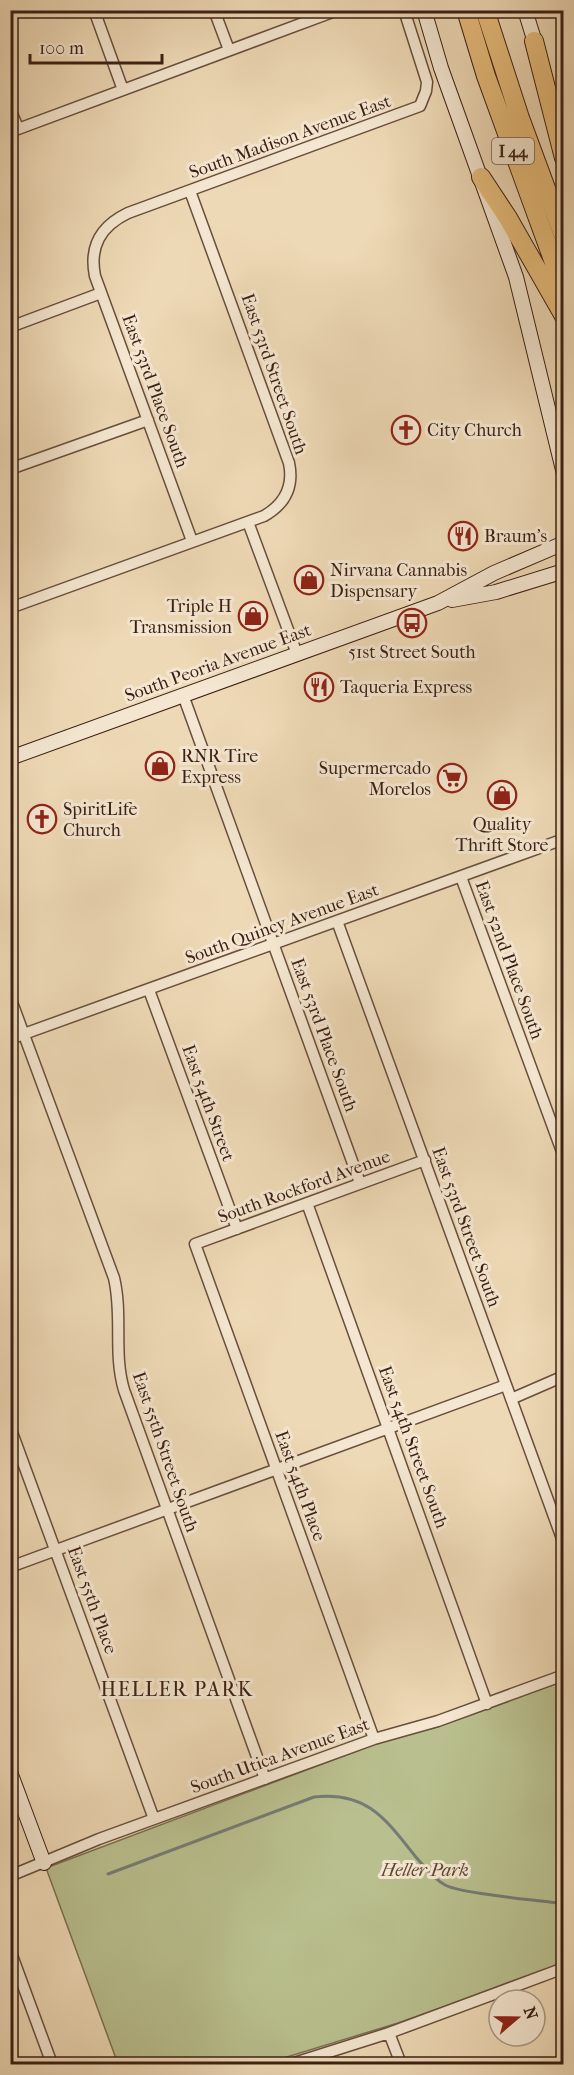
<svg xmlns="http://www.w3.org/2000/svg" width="574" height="2075" font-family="'IM FELL French Canon',serif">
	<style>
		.green { fill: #b9bf8e; stroke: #7a7051; stroke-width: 1.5 }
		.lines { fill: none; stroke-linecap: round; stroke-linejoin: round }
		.stream { stroke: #757c75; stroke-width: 3 }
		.street-casing { stroke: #684e3c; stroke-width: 13 }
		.secondary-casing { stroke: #3c2014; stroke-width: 16 }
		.highway-casing { stroke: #3c2014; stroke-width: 20 }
		.street { stroke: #f4e6d0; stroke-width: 10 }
		.secondary { stroke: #f4e6d0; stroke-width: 14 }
		.highway { stroke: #e7bc7b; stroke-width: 18 }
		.labels { text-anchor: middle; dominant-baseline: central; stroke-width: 6; stroke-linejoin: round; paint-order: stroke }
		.shield { fill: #f4e6d0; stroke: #735b4c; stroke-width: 1.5 }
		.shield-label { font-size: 16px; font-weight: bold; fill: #3c2014 }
		.street-label { font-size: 18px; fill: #3c2014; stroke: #f4e6d0 }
		.poi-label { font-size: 18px; fill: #3c2014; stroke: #f4e6d0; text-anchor: start }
		.park-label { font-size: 18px; font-style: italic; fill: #5b4832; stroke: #f4e6d0 }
		.neighbourhood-label { font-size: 20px; letter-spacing: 1.5px; fill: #3c2014; stroke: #f4e6d0 }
	</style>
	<rect width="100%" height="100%" fill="#eed9b6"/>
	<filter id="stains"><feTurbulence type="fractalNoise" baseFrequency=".00333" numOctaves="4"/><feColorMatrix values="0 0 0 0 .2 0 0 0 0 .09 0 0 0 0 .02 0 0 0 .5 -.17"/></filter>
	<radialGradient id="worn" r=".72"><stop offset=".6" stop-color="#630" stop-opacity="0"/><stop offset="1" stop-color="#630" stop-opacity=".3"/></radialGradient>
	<path class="green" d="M563,1681V1964L398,2023L264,2064H118L46,1868L394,1737L434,1728Z"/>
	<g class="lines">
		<path class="stream" d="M108,1874L314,1797C366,1791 385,1818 415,1856C424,1866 433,1878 445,1885C462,1894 539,1900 564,1904"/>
		<g class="street-casing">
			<path id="street" d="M94,10L123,90
				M214,10L229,50
				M10,109L18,128
				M10,132L338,10
				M10,327L101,293
				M10,469L148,420
				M248,522L297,654
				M192,541L95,276C89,246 101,226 128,213L420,106L426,91L427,82L404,10
				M10,608L264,516C285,504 294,487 289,463L190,191
				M183,695L360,1183
				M461,877L564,1157
				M337,921L564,1544
				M149,990L237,1229
				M10,997L114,1278C123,1316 113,1353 124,1390L265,1779
				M10,1039L564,839
				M307,1203L487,1704
				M511,1399L564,1376
				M10,1427L154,1819
				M10,1567L506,1385
				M374,1739L195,1244L425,1160
				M10,1876L99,1839L374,1739L438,1721L564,1675
				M10,1950L52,2064
				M389,2033L401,2064
				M291,2064L389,2033L564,1968"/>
		</g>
		<g class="secondary-casing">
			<path id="secondary" d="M424,10L441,68L516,277L564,474
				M525,10L537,49
				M452,600L496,592L564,571
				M10,758L438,603L494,573L564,543
				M10,1772L44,1863"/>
		</g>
		<g class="highway-casing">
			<path id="highway" d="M466,10L486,76L564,290
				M485,10L520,118L564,237
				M534,41L564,158
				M481,177L508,218L564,316"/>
		</g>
		<use href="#street" class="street"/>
		<use href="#secondary" class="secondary"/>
		<use href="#highway" class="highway"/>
	</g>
	<defs>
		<g id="church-ring" transform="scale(1.5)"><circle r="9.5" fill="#f4e6d0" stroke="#8f2418" stroke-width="1.5"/><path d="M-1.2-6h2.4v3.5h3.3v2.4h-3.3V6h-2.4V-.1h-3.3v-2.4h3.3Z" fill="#8f2418"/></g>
		<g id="restaurant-ring" transform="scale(1.5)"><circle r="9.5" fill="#f4e6d0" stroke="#8f2418" stroke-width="1.5"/><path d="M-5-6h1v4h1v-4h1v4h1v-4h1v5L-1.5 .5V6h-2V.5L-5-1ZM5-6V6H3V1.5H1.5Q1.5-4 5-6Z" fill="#8f2418"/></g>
		<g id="shop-ring" transform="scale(1.5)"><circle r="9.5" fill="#f4e6d0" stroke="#8f2418" stroke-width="1.5"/><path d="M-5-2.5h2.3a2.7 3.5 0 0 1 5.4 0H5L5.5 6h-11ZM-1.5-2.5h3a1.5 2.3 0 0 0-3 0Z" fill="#8f2418"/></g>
		<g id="bus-ring" transform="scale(1.5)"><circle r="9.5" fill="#f4e6d0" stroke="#8f2418" stroke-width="1.5"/><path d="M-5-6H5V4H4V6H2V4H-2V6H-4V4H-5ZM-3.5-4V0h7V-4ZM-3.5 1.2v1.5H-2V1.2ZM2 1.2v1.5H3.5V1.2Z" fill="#8f2418"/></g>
		<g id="supermarket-ring" transform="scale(1.5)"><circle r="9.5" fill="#f4e6d0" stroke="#8f2418" stroke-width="1.5"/><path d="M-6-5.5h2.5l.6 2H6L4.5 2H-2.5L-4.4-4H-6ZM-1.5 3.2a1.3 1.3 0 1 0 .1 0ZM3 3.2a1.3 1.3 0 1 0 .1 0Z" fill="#8f2418"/></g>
	</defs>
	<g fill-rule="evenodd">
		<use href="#church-ring" x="406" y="430"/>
		<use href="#restaurant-ring" x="463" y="536"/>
		<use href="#shop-ring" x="309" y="580"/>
		<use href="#shop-ring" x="253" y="616"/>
		<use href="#bus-ring" x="412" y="623"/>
		<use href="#restaurant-ring" x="319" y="687"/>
		<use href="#shop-ring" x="160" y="766"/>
		<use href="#supermarket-ring" x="452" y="778"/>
		<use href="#shop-ring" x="502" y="795"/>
		<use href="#church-ring" x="42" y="819"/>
	</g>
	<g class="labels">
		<rect class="shield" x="492" y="138" width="42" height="26" rx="4.5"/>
		<g class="shield-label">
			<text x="513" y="151">I 44</text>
		</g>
		<g class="street-label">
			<text transform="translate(290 137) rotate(-20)">South Madison Avenue East</text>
			<text transform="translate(274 374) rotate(71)">East 53rd Street South</text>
			<text transform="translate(155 391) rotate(70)">East 53rd Place South</text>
			<text transform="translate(218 663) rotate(-20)">South Peoria Avenue East</text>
			<text transform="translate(282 924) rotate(-20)">South Quincy Avenue East</text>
			<text transform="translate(509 960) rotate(70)">East 52nd Place South</text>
			<text transform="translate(324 1035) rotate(70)">East 53rd Place South</text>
			<text transform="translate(208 1103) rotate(70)">East 54th Street</text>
			<text transform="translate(304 1187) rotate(-20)">South Rockford Avenue</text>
			<text transform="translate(466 1227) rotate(70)">East 53rd Street South</text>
			<text transform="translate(413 1447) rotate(70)">East 54th Street South</text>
			<text transform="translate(165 1452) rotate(71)">East 55th Street South</text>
			<text transform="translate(300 1486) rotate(70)">East 54th Place</text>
			<text transform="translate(92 1600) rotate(70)">East 55th Place</text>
			<text transform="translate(280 1756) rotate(-20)">South Utica Avenue East</text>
		</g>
		<g class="poi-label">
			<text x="427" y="430">City Church</text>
			<text x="484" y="536">Braum's</text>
			<text x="330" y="570">Nirvana Cannabis<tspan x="330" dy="21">Dispensary</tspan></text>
			<text x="232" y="606" text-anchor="end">Triple H<tspan x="232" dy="21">Transmission</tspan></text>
			<text x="412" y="652" text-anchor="middle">51st Street South</text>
			<text x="340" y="687">Taqueria Express</text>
			<text x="181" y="756">RNR Tire<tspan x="181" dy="21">Express</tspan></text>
			<text x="431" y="768" text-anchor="end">Supermercado<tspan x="431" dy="21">Morelos</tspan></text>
			<text x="63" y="809">SpiritLife<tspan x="63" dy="21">Church</tspan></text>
			<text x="502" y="824" text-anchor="middle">Quality<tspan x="502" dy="21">Thrift Store</tspan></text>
		</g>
		<g class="park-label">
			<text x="425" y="1870">Heller Park</text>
		</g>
		<g class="neighbourhood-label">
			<text x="177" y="1689">HELLER PARK</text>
		</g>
	</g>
	<rect width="574" height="2075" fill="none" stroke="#eed9b6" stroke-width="36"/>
	<rect x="12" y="12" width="550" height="2051" fill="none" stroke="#3c2014" stroke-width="3"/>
	<rect x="18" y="18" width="538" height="2039" fill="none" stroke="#3c2014" stroke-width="1.5"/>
	<g transform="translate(517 2018) rotate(70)"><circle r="28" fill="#f4e6d0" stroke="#aa9785" stroke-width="1.5"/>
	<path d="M0-4.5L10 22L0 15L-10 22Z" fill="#8f2418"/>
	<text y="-9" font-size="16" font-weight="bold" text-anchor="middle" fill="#3c2014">N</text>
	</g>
	<path d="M30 54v9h132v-9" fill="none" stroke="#3c2014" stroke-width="3"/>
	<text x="39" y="54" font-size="18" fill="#3c2014" stroke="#f4e6d0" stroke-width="4.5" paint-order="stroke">100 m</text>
	<rect width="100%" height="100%" filter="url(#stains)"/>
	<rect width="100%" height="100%" fill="url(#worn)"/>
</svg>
